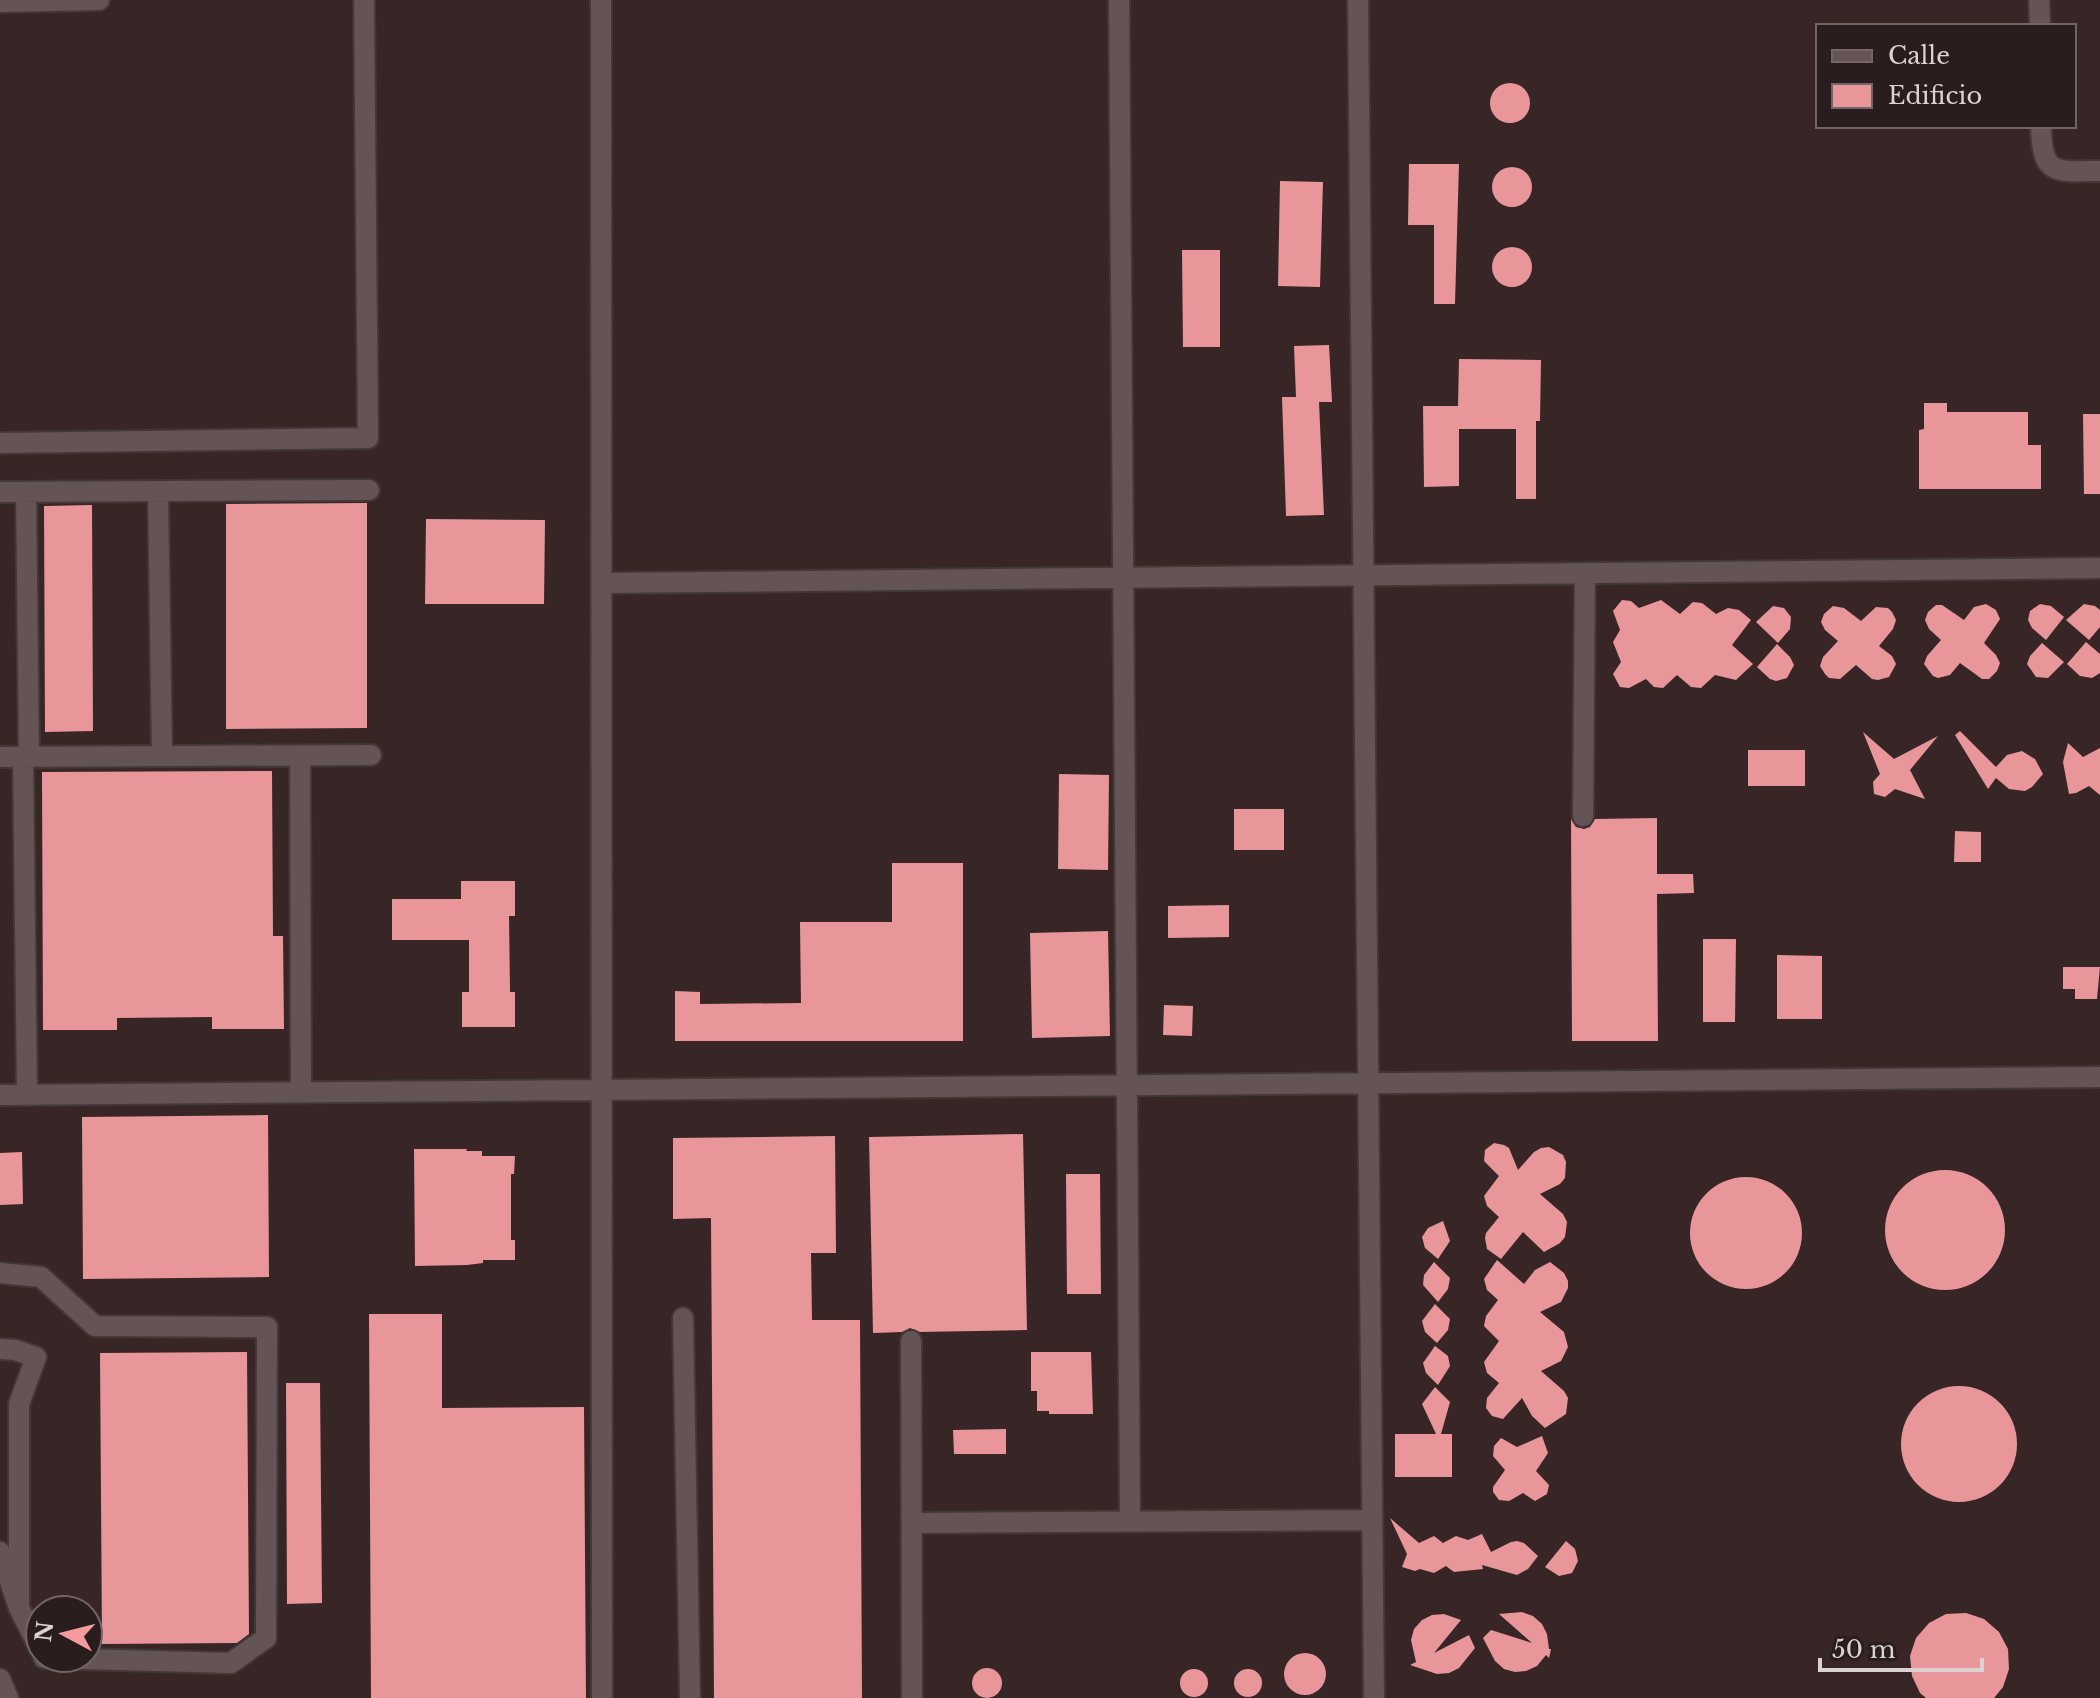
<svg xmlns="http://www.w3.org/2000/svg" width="2100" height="1698" font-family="'Libre Baskerville',serif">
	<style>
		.built { fill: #382626; fill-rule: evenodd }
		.building { fill: #e8969a }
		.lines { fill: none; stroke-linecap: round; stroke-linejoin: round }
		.minor-casing { stroke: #433838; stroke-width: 24 }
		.minor { stroke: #645455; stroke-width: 20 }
	</style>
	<rect width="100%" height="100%" fill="#2a1d1e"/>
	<path class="built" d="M0,0H2100V1698H0ZM1818,26H2074V126H1818ZM40,1610H88V1658H40Z"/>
	<path class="building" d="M1490 103a20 20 0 1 1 40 0a20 20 0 1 1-40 0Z
		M1409,164H1459L1455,304H1434V225H1408Z
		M1492 187a20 20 0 1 1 40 0a20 20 0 1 1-40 0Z
		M1280,181L1323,182L1320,287L1278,286Z
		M1492 267a20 20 0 1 1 40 0a20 20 0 1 1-40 0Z
		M1182,250H1220V347H1183Z
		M1329,345L1332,402H1319L1324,515L1286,516L1282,397H1296L1294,346Z
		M1459,359L1541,360L1540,421H1536V499H1516V429H1459V486L1424,487L1423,406H1458Z
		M1924,403H1947V412H2028V445H2041V489H1919V430L1924,429Z
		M2083,414H2100V494H2084Z
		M367,503V728L226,729V504Z
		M92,505L93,731L45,732L44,506Z
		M426,519L545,520L544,604H425Z
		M1622,600L1631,601L1639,608L1661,600L1680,614L1693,602L1702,603L1716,614L1728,608L1739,610L1751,620L1732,645L1753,664L1736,680L1715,675L1701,688L1691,687L1677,675L1663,688L1654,687L1646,679L1629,688L1620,687L1613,674L1621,662L1613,642L1620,630L1613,611Z
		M1986,604L1996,610L2000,619L1984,643L1996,655L2000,663L1997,671L1989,679H1982L1960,663L1950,675L1938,678L1933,676L1924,664L1927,656L1941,640L1929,629L1925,620L1928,612L1936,605H1942L1964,620L1974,607Z
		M2040,604L2051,606L2064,617L2046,640L2032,628L2028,620L2030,611Z
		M2084,604L2095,606L2100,610V627L2089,640L2066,620Z
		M1773,606L1784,608L1791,617L1790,629L1778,643L1756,622Z
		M1833,606L1844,608L1861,621L1876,607L1888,608L1892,612L1896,620L1893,629L1879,646L1892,656L1896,664L1889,677L1878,680L1872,679L1856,665L1840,679L1829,678L1825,674L1820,666L1823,657L1838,641L1825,630L1821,622L1824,614Z
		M2086,642L2100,654V673L2092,678L2080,676L2067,664Z
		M2042,643L2064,662L2048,678L2036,677L2027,664L2030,656Z
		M1777,644L1790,657L1794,665L1787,678L1776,681L1770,679L1757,667Z
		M1960,731L1996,767L2007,755L2022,751L2035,759L2043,774L2032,787L2025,791L2009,789L1996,778L1988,789L1955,735Z
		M1863,732L1894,759L1938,736L1910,770L1925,799L1895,789L1885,797L1874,794L1873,782L1880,774Z
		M2068,743L2083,757L2100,748V795L2089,786L2076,793L2069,794L2063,762Z
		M1748,750H1805V786H1748Z
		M272,771L273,936H283L284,1029H212V1017L117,1018V1030H43L42,772Z
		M1059,774L1109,775L1108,870L1058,869Z
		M1234,809H1284V850H1234Z
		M1657,818V874H1693L1694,893L1657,894L1658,1041H1572L1571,819L1576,827L1584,829L1590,827L1595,819Z
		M1955,831L1981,832V862H1954Z
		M892,863H963V1041H675V991L700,992V1004L801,1003L800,922H892Z
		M461,881H515V916H509L510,992H515V1027H462V992H469V940H392V899H461Z
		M1229,905V937L1168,938V906Z
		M1108,931L1110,1036L1032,1038L1030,933Z
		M1703,939H1736L1735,1022H1703Z
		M1777,955L1822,956V1019H1777Z
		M2063,967H2100L2097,999H2075V989H2063Z
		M1164,1005L1193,1006L1192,1036L1163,1035Z
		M268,1115L269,1277L83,1279L82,1117Z
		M1023,1134L1027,1330L920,1332L910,1328L902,1332L873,1333L869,1137Z
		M835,1136L836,1253H811L812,1320H860L862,1698H714L711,1218L673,1219V1138Z
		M1494,1143L1504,1145L1509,1148L1518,1170L1534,1152L1541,1148L1549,1147L1563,1155L1566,1162L1565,1178L1560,1184L1540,1194L1563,1214L1567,1222L1565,1237L1560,1243L1544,1252L1523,1232L1501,1259L1487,1249L1485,1238L1486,1233L1499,1217L1487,1206L1484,1196L1499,1176L1484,1161L1485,1150Z
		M414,1149H467L466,1151H482V1156H515L514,1174H511V1240H515V1260H483V1263L467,1265L415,1266Z
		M22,1152L23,1204L0,1205V1153Z
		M1885 1230a60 60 0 1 1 120 0a60 60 0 1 1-120 0Z
		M1066,1174H1100L1101,1294H1067Z
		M1690 1233a56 56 0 1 1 112 0a56 56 0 1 1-112 0Z
		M1443,1221L1450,1241L1438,1259L1425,1248L1422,1237L1428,1228Z
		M1497,1260L1524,1284L1535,1270L1550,1262L1564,1273L1568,1281V1288L1561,1302L1540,1312L1564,1332L1568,1347L1561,1361L1541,1371L1564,1391L1568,1398L1566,1414L1545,1428L1532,1416L1522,1398L1503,1419L1492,1416L1486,1408L1487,1398L1499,1383L1487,1373L1484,1362L1499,1341L1484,1326L1486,1316L1498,1300L1487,1290L1484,1279Z
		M1434,1262L1450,1278L1448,1289L1438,1302L1423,1285L1424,1275Z
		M1435,1304L1450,1319L1448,1330L1437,1343L1425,1332L1422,1321Z
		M369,1314H442V1408L584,1407L586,1698H371Z
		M1435,1346L1448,1356L1450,1366L1438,1385L1426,1373L1423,1363Z
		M247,1352L249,1634L237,1643L102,1644L100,1353Z
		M1031,1352H1091L1093,1414H1049V1411H1037V1391H1031Z
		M286,1383H320L322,1603L287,1604Z
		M1901 1444a58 58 0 1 1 116 0a58 58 0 1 1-116 0Z
		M1435,1387L1450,1402L1441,1434H1452V1477H1395V1434H1436L1422,1404Z
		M1006,1429V1454H954L953,1430Z
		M1542,1436L1548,1453L1536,1471L1549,1485L1547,1494L1535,1501L1523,1493L1509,1501L1499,1500L1493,1492V1487L1505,1470L1493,1456L1494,1446L1501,1438L1517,1447Z
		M1390,1518L1419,1543L1434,1536L1443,1543L1456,1536L1468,1540L1482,1534L1491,1552L1511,1542L1517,1541L1524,1543L1538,1556L1528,1569L1517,1575L1482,1565L1483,1569L1454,1572L1446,1566L1434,1573L1420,1569L1415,1571L1402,1567L1407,1554Z
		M1566,1541L1575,1549L1578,1561L1572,1573L1559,1576L1545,1567Z
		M1522,1612L1533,1616L1542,1624L1547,1634L1549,1649H1551L1549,1658L1546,1655L1537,1666L1526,1671L1515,1672L1504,1669L1495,1661L1483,1638L1491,1630L1532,1643L1499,1614Z
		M1966,1613L1984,1619L1999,1632L2008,1649L2009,1669L2003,1687L1994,1698H1926L1920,1693L1912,1676L1910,1656L1916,1638L1929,1623L1946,1614Z
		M1444,1614L1461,1620L1434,1653L1469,1635L1475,1648L1459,1668L1449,1673L1437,1674L1410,1665L1416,1662L1411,1640L1414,1629L1422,1620L1432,1615Z
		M1284 1674a21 21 0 1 1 42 0a21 21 0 1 1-42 0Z
		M972 1683a15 15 0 1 1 30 0a15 15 0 1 1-30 0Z
		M1234 1683a14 14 0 1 1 28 0a14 14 0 1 1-28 0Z
		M1180 1683a14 14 0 1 1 28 0a14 14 0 1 1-28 0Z"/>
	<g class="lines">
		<g class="minor-casing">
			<path id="minor" d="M601,0L602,1698
				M1119,0L1130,1521
				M1358,0L1374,1698
				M2039,0L2040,26
				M0,2L99,0
				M2041,126C2042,177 2055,171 2100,171
				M0,443L368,438L364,0
				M158,491L162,756
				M0,492L369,490
				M26,492L29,757
				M602,583L2100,568
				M300,756L301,1092
				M0,757L371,755
				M23,757L27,1095
				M1583,816L1585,573
				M0,1095L2100,1077
				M0,1273L41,1277L95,1326L267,1327L266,1638L231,1663L44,1658
				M683,1318L690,1698
				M911,1341L912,1698
				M0,1349L15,1350L36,1357L19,1404V1608
				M913,1523L1372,1520
				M0,1552L19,1608L40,1649
				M0,1679L8,1698"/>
		</g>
		<use href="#minor" class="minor"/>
	</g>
	<rect x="1816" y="24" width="260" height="104" fill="#2a1d1e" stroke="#716566" stroke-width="2"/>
	<rect x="1832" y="50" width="40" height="12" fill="#645455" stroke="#716566" stroke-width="2"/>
	<text x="1888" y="64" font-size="24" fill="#dcd2d2">Calle</text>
	<rect x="1832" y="84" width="40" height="24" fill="#e8969a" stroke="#716566" stroke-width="2"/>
	<text x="1888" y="104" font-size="24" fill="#dcd2d2">Edificio</text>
	<g transform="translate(64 1634) rotate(277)"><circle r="38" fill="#2a1d1e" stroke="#716566" stroke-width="2"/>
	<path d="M0-6L14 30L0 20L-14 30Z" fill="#f49b9f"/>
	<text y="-12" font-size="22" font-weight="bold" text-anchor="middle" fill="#dcd2d2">N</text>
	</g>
	<path d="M1820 1658v12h162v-12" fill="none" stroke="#dcd2d2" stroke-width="4"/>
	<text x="1832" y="1658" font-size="24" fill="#dcd2d2" stroke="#2a1d1e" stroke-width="6" paint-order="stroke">50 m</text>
</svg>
